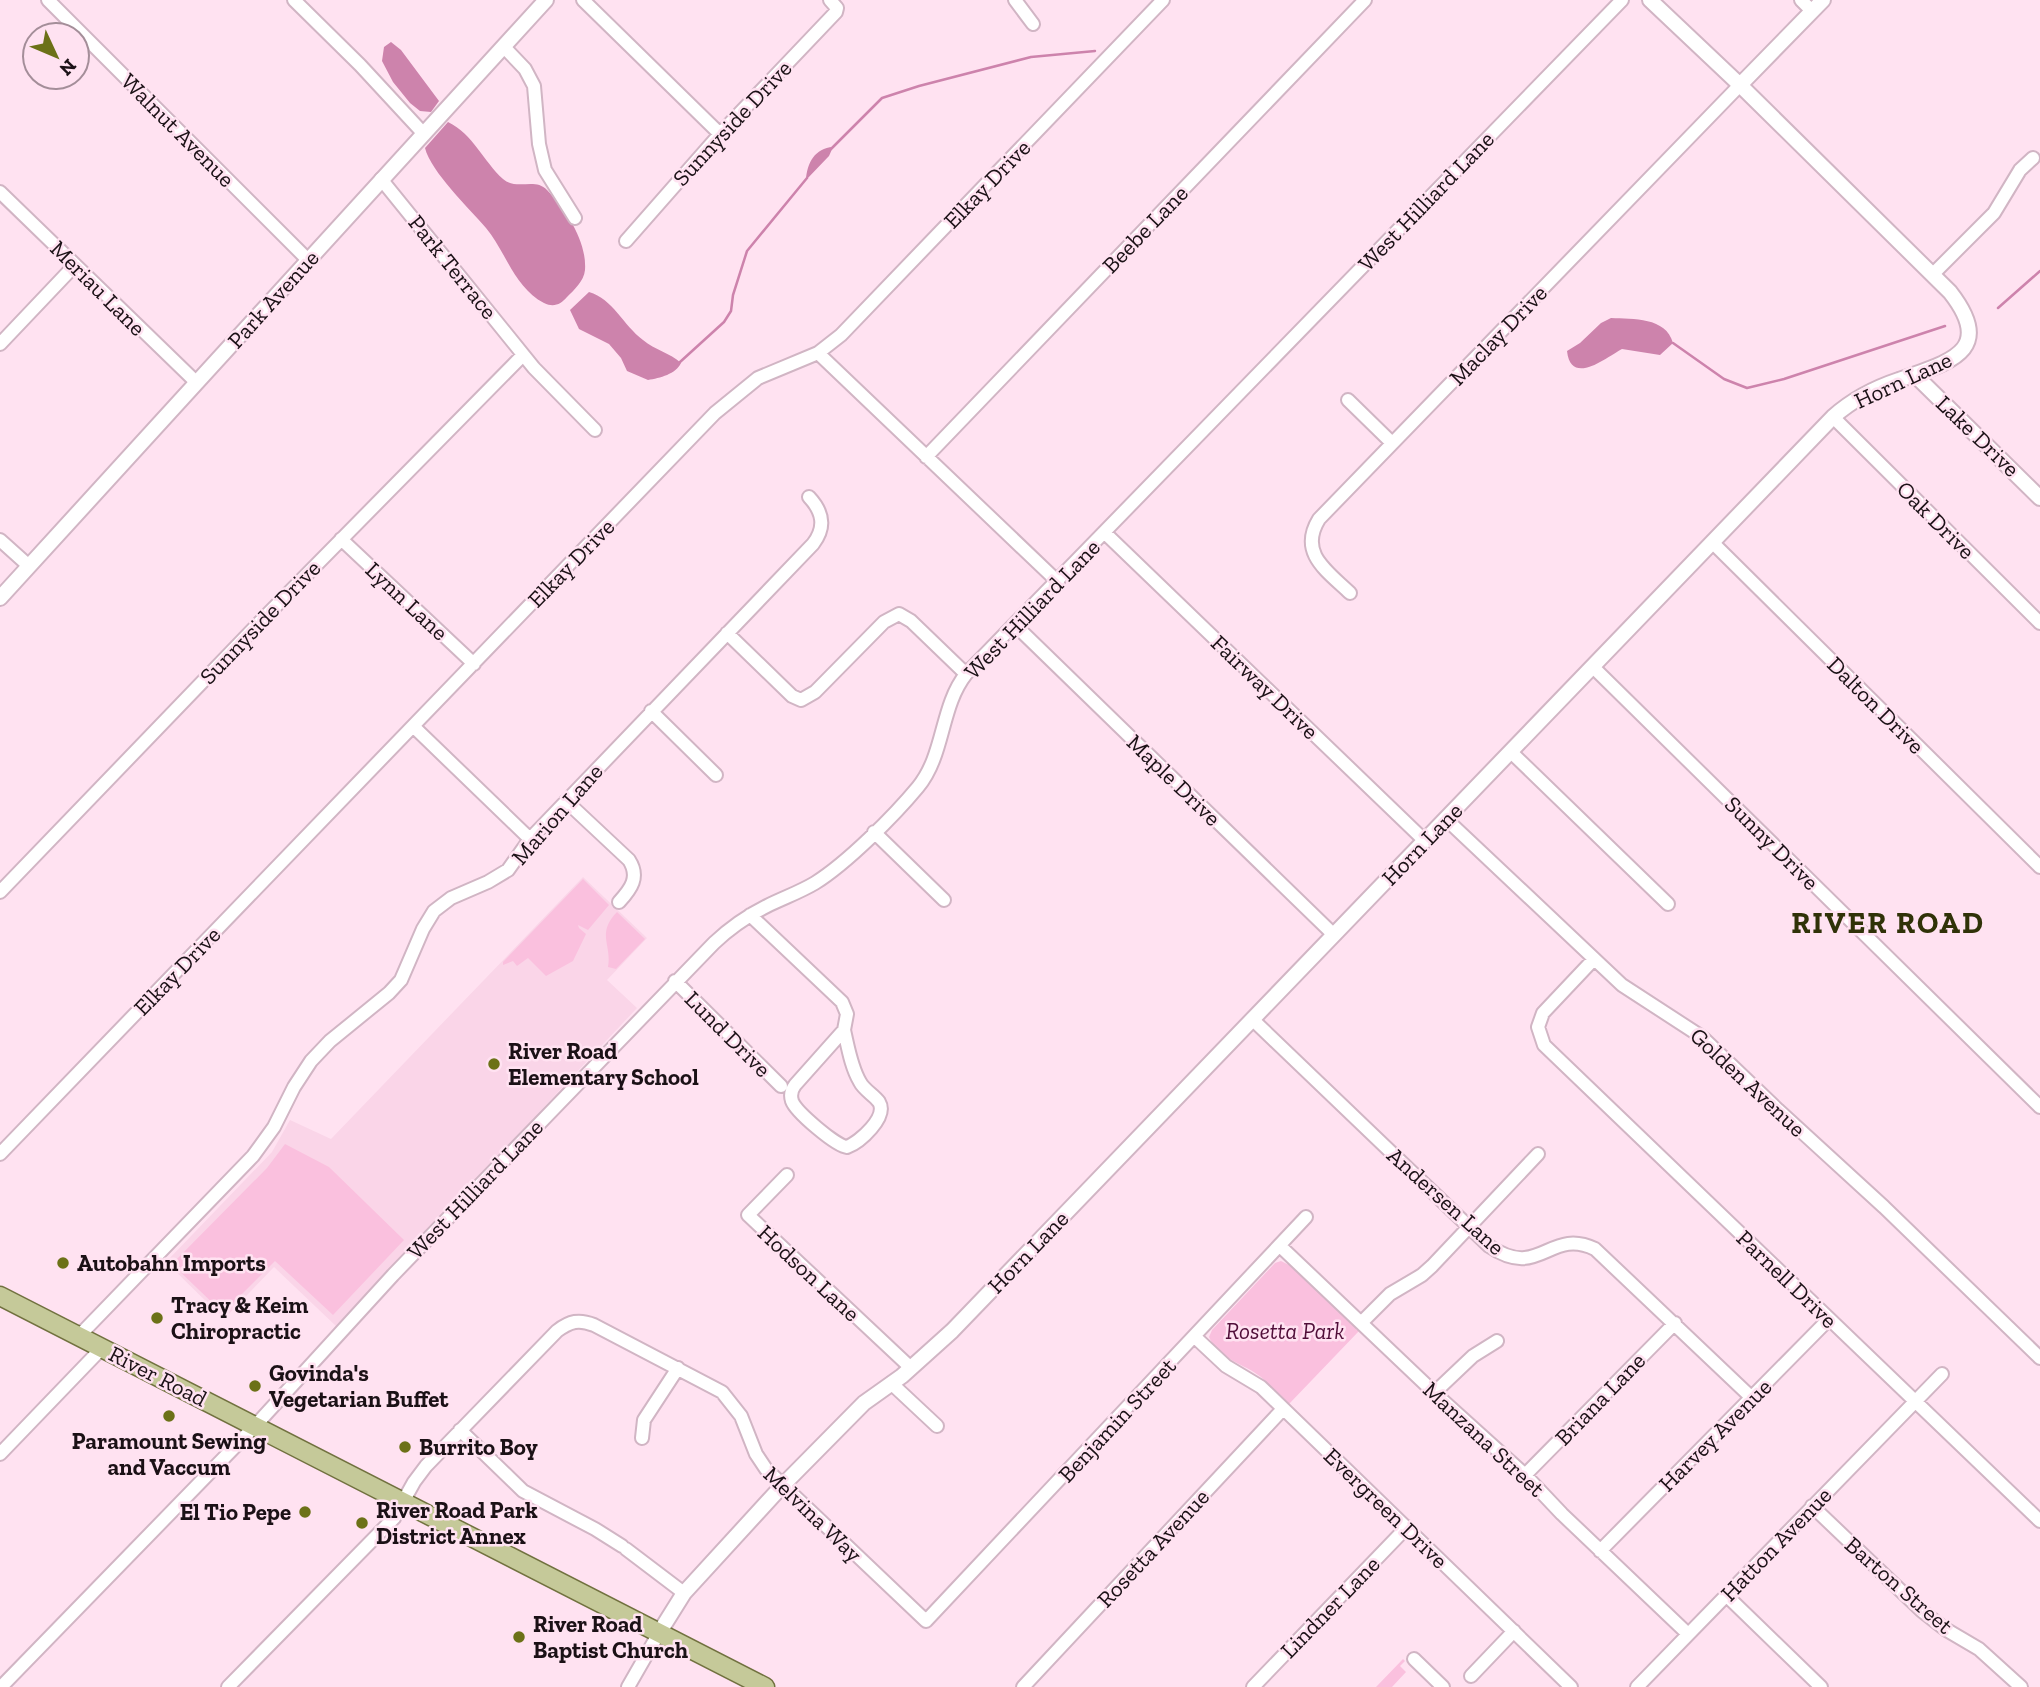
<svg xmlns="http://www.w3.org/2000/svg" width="2040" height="1687" font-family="'Zilla Slab',serif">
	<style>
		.built { fill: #fad5e8 }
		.green { fill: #fac0de }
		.water { fill: #cd83ac }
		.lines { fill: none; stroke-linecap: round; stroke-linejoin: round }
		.stream { stroke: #cd83ac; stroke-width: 2.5 }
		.minor-casing { stroke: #d1b5c4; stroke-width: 16 }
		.tertiary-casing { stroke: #d1b5c4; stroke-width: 18 }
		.primary-casing { stroke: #71713f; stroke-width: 21 }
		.minor { stroke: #fff; stroke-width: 12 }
		.tertiary { stroke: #fff; stroke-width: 14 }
		.primary { stroke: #c5c999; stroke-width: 18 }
		.poi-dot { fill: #6c7117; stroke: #ffe2f1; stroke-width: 2.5 }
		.labels { text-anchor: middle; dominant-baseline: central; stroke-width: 5; stroke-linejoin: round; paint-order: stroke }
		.street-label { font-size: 23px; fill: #1b1116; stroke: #ffe2f1 }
		.poi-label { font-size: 23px; font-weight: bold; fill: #1b1116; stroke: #ffe2f1; text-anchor: start }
		.park-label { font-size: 23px; font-style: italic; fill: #510e39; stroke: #ffe2f1 }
		.district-label { font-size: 30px; font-weight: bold; letter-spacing: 2px; fill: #303208; stroke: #ffe2f1 }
	</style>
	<rect width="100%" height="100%" fill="#ffe2f1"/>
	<path class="built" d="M583,877L647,938L607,980L637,1008L337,1327L274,1267L224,1319L166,1262L272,1152L290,1120L331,1139Z"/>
	<path class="green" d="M583,879L609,905L588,930L578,925L579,928L586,934L573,961L546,976L528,958L517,966L513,961L503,965V962Z
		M617,912L645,939L616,969L608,967C612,944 596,934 617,912Z
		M285,1144L329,1167L404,1240L333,1315L275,1261L223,1313L172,1264L267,1168Z
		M1281,1261L1289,1265L1359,1331L1289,1404C1279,1395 1270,1386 1261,1377C1245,1364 1218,1359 1209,1337L1212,1330L1275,1263Z
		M1403,1659L1405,1661L1400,1666L1406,1672L1392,1687H1376Z"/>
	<path class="water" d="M391,42L401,50L439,101L431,112L420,111L410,103L393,82L382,61L384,47Z
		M448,122C473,134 484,162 503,179C517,191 535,177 547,190C566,210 587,241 585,270C584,281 574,290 567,297C561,304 554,308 544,303C514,287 506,252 486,228C469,208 431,172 425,148Z
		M833,147L829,156L806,180C807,163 815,148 833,147Z
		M589,292C613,299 623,325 643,340C655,350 670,353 681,363C676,374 660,378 648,380L627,371L621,358L609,344L579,329L570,310Z
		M1611,318C1633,319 1666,317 1673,343L1660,355L1622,349C1607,357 1571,387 1567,351L1580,343L1601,323Z"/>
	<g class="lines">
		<path class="stream" d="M831,149L882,98L919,86L1031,57L1095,51
			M1998,308L2040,271
			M1673,343L1724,379L1747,388L1784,379L1945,326
			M680,362L724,322L731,311L733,295L747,251L807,178"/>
		<g class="minor-casing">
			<path id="minor" d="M48,0L308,260
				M294,0L360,65L423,133
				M583,0L720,134
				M1015,0L1033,24
				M1801,0L1812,11
				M504,47L525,69L534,86L539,144L545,170L575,218
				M381,179L534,368L595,430
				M0,192L196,382
				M626,241L720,134L836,12L837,8L830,0
				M1933,274L1994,213L2020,170L2033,158
				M0,344L75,265
				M818,353L1058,582
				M1348,400L1392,443
				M1833,417L2040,623
				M926,457L1365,0
				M1105,533L1425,841
				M341,539L474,664
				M0,540L29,566
				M1713,543L2040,867
				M1350,593C1327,571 1298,553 1319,519L1740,85
				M1015,625L1334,935
				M727,633L792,696L801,700L815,692L884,622L899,614L911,621L966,674
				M1593,667L2040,1107
				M651,711L716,775
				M413,726L530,839
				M1511,752L1668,904
				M566,801L629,860C640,877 631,889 619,902
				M1447,820L1622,985L1702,1037L1778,1110L1884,1207L2040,1358
				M874,832L944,900
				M0,892L261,621L523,355
				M750,915L842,1002L847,1014L844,1030
				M1594,959L1543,1013L1538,1027L1544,1045L2040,1521
				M675,981L781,1086
				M1252,1019L1489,1246C1540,1281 1549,1227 1595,1249L1752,1398
				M844,1030C848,1047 851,1067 860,1082C864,1090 874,1095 879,1102C888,1117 860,1142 847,1147C836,1146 796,1112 792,1101C790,1095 792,1089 795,1085Z
				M0,1154L715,413L758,378L818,353L841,335L1163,0
				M787,1175L748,1215L911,1368
				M1280,1246L1442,1400L1525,1475L1562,1514L1688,1634
				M1361,1323L1390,1294L1422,1275L1432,1266L1538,1154
				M79,1336L253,1156L274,1127L294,1087L311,1061L330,1041L389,993L401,980L423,929L434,911L451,898L488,882L508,870L530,839L813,544C826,527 823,512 809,497
				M1195,1337L1226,1366L1261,1387L1571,1687
				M891,1383L937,1426
				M1434,1393L1473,1356L1497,1341
				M460,1430L523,1491L595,1529L622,1546
				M642,1438L644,1420L678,1368
				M0,1454L102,1348
				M1525,1475L1675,1323
				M1812,1506L1922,1611L1945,1629L1979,1649L2021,1687
				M626,1549L684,1593
				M1600,1551L1829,1319
				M1726,1595L1821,1687
				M1414,1659L1443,1687
				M1471,1676L1514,1631
				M1,1687L255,1426L393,1275L714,943C730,928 747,916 767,906C783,898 800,892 815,883C847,863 894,816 918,787C945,754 940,707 966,674L1622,0
				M228,1687L394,1518L414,1482L426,1466L557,1331C570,1321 579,1319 594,1325L722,1392L741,1416L756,1454L766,1469L926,1621L1306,1217
				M628,1687L659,1633
				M1023,1687L1283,1409
				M1253,1687L1407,1527
				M1637,1687L1942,1374"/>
		</g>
		<g class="tertiary-casing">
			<path id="tertiary" d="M1650,0L1740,85L1823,0
				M1915,375L2040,498
				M0,598L546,0
				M659,1633L684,1593L782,1486L864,1403L902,1376L952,1331L1833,417C1852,400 1875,388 1899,380C1948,362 1997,352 1950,292L1740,85"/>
		</g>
		<g class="primary-casing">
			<path id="primary" d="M0,1296L765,1687"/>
		</g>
		<use href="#minor" class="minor"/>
		<use href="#tertiary" class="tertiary"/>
		<use href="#primary" class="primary"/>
	</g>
	<g class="poi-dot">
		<circle cx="494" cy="1064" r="7"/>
		<circle cx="63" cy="1263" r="7"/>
		<circle cx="157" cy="1318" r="7"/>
		<circle cx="255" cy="1386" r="7"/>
		<circle cx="169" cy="1416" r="7"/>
		<circle cx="405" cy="1447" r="7"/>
		<circle cx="305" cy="1512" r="7"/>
		<circle cx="362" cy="1523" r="7"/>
		<circle cx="519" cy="1637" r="7"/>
	</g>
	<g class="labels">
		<g class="street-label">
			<text transform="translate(732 123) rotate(-47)">Sunnyside Drive</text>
			<text transform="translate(178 130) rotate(45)">Walnut Avenue</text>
			<text transform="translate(987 184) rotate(-46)">Elkay Drive</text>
			<text transform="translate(1426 201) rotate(-46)">West Hilliard Lane</text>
			<text transform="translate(1145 229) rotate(-46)">Beebe Lane</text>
			<text transform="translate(453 267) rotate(51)">Park Terrace</text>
			<text transform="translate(98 288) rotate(45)">Meriau Lane</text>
			<text transform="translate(273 299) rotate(-48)">Park Avenue</text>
			<text transform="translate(1498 335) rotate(-46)">Maclay Drive</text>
			<text transform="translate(1903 380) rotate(-25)">Horn Lane</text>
			<text transform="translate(1978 436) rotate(44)">Lake Drive</text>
			<text transform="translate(1936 520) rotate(45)">Oak Drive</text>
			<text transform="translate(571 563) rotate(-46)">Elkay Drive</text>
			<text transform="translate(407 601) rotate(43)">Lynn Lane</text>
			<text transform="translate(1032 609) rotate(-46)">West Hilliard Lane</text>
			<text transform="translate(260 622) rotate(-46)">Sunnyside Drive</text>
			<text transform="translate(1265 687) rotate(44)">Fairway Drive</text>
			<text transform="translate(1876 705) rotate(45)">Dalton Drive</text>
			<text transform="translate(1174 780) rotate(44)">Maple Drive</text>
			<text transform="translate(557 814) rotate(-49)">Marion Lane</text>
			<text transform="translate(1772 843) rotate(45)">Sunny Drive</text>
			<text transform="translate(1422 844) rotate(-46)">Horn Lane</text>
			<text transform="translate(177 971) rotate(-46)">Elkay Drive</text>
			<text transform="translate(728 1034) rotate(45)">Lund Drive</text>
			<text transform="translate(1748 1082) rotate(43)">Golden Avenue</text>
			<text transform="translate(475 1189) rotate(-46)">West Hilliard Lane</text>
			<text transform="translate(1446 1201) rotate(42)">Andersen Lane</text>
			<text transform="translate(1028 1252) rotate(-46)">Horn Lane</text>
			<text transform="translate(809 1273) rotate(43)">Hodson Lane</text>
			<text transform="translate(1787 1279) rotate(44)">Parnell Drive</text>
			<text transform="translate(158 1376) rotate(27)">River Road</text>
			<text transform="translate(1600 1399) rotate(-46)">Briana Lane</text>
			<text transform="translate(1117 1420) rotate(-47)">Benjamin Street</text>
			<text transform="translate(1715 1435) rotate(-45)">Harvey Avenue</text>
			<text transform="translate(1484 1439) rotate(43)">Manzana Street</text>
			<text transform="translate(1386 1508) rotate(44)">Evergreen Drive</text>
			<text transform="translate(813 1514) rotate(44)">Melvina Way</text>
			<text transform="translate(1776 1544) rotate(-46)">Hatton Avenue</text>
			<text transform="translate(1153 1548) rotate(-47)">Rosetta Avenue</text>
			<text transform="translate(1899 1585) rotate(41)">Barton Street</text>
			<text transform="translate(1330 1607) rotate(-46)">Lindner Lane</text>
		</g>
		<g class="poi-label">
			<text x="508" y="1051">River Road<tspan x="508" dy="26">Elementary School</tspan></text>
			<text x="77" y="1263">Autobahn Imports</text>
			<text x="171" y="1305">Tracy &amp; Keim<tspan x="171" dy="26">Chiropractic</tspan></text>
			<text x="269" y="1373">Govinda's<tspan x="269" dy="26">Vegetarian Buffet</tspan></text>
			<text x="169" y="1441" text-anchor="middle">Paramount Sewing<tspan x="169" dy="26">and Vaccum</tspan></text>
			<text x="419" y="1447">Burrito Boy</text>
			<text x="376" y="1510">River Road Park<tspan x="376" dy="26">District Annex</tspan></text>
			<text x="291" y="1512" text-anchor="end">El Tio Pepe</text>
			<text x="533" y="1624">River Road<tspan x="533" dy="26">Baptist Church</tspan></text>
		</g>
		<g class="park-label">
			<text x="1285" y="1331">Rosetta Park</text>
		</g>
		<g class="district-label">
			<text x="1888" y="923">RIVER ROAD</text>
		</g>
	</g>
	<g transform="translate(56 56) rotate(134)"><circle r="33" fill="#ffe2f1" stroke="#a48e99" stroke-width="2"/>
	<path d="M0-5L12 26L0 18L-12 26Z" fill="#6c7117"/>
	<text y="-10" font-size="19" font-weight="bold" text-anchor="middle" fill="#1b1116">N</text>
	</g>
</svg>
